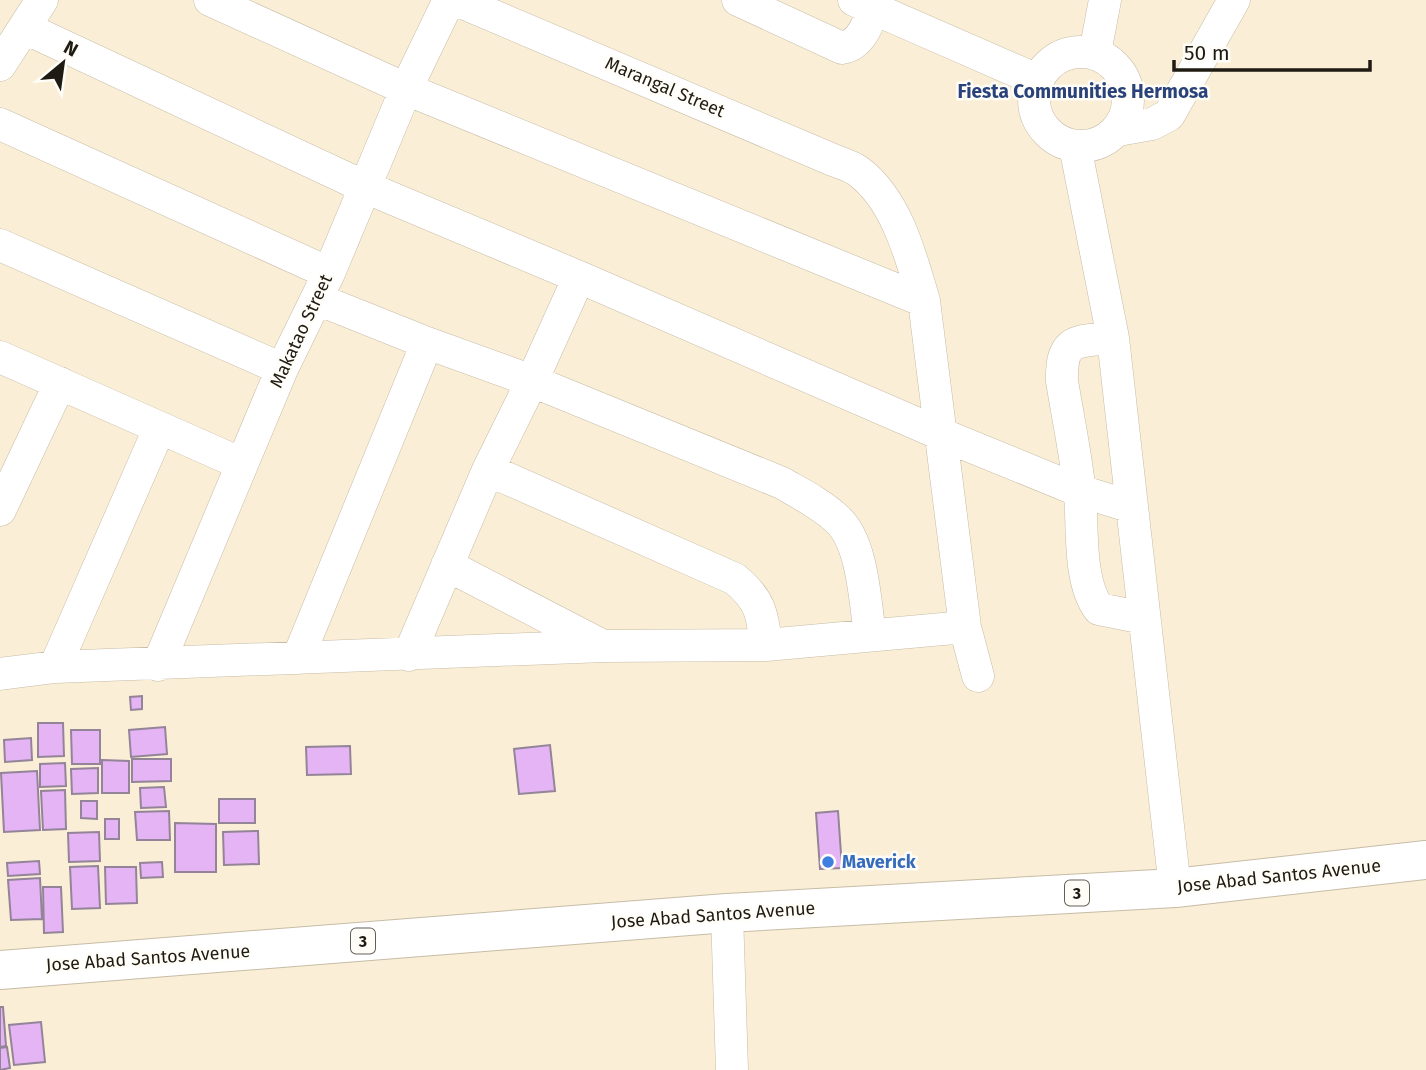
<svg xmlns="http://www.w3.org/2000/svg" width="1426" height="1070" font-family="'Fira Sans',sans-serif">
	<style>
		.building { fill: #e5b4f5; stroke: #938498; stroke-width: 2 }
		.lines { fill: none; stroke-linecap: round; stroke-linejoin: round }
		.minor-casing { stroke: #c7bca6; stroke-width: 33 }
		.highway-casing { stroke: #c7bca6; stroke-width: 40 }
		.minor { stroke: #fff; stroke-width: 32 }
		.highway { stroke: #fff; stroke-width: 38 }
		.shop-dot { fill: #3f7fe0; stroke: #fffdf8; stroke-width: 2.5 }
		.labels { text-anchor: middle; dominant-baseline: central; stroke-width: 5; stroke-linejoin: round; paint-order: stroke }
		.shield { fill: #fffdf8; stroke: #625f58; stroke-width: 2 }
		.shield-label { font-size: 16px; font-weight: bold; fill: #1f1b13 }
		.street-label { font-size: 18px; fill: #1f1b13; stroke: #fffdf8 }
		.shop-label { font-size: 18px; font-weight: bold; fill: #366cbe; stroke: #fffdf8; text-anchor: start }
		.neighbourhood-label { font-size: 19px; font-weight: bold; fill: #29427a; stroke: #fffdf8 }
	</style>
	<rect width="100%" height="100%" fill="#faeed7"/>
	<path class="building" d="M142,696V709L131,710L130,697Z
		M38,723H63L64,756L38,757Z
		M165,727L167,754L131,757L129,730Z
		M71,730H100V764H72Z
		M31,738L32,760L5,762L4,740Z
		M550,745L555,791L519,794L514,749Z
		M350,746L351,774L307,775L306,747Z
		M132,759H171V781L132,782Z
		M102,760L129,761V793H102Z
		M65,763L66,786L40,787V764Z
		M98,768V793L72,794L71,769Z
		M37,771L40,830L4,832L1,773Z
		M164,787L166,807L141,808L140,788Z
		M65,790L66,829L43,830L41,791Z
		M219,799H255V823H219Z
		M81,801H97V819L81,818Z
		M169,811L170,840H137L135,812Z
		M838,811L842,868L820,869L816,813Z
		M105,819H119V839H105Z
		M175,823L216,824V872H175Z
		M258,831L259,864L224,865L223,832Z
		M99,832L100,861L69,862L68,833Z
		M39,861L40,874L8,876L7,863Z
		M162,862L163,877L141,878L140,863Z
		M98,866L100,908L72,909L70,867Z
		M105,867H136L137,903L106,904Z
		M40,878L42,919L11,920L8,880Z
		M43,887H61L63,932L44,933Z
		M0,1007H3L6,1046L0,1047Z
		M41,1022L45,1062L14,1065L9,1025Z
		M7,1047L10,1068L0,1070V1048Z"/>
	<g class="lines">
		<g class="minor-casing">
			<path id="minor" d="M210,0L406,89L924,301
				M738,0L842,48C863,45 870,18 877,0
				M854,0L1037,80
				M25,28L365,187L579,277L943,435L1080,491L1132,507
				M1034 99a47 47 0 1 1 94 0a47 47 0 1 1-94 0Z
				M1095,53L1105,0
				M0,65L42,0
				M0,124L329,273
				M1118,130L1152,124L1169,115L1234,0
				M1075,146L1113,338L1175,888
				M0,245L282,369
				M317,299L427,343L532,381L782,483C801,494 821,504 837,519C863,542 865,602 870,635
				M1113,338C1076,341 1061,338 1062,381C1068,418 1076,456 1080,493C1083,528 1078,581 1099,609L1144,618
				M0,357L242,464
				M488,470L735,579C761,601 762,613 766,645
				M0,510L60,383
				M447,565L601,645
				M965,627L978,676
				M409,655L488,470L532,381L579,277
				M298,658L427,343
				M158,665L282,369L329,273L406,89L449,0
				M55,667L159,429
				M0,674L55,667L604,646L766,645L965,627L924,301C911,257 897,200 858,171C851,166 841,163 833,160L456,0
				M727,913L732,1070"/>
		</g>
		<g class="highway-casing">
			<path id="highway" d="M0,970L727,913L1175,888L1426,860"/>
		</g>
		<use href="#minor" class="minor"/>
		<use href="#highway" class="highway"/>
	</g>
	<circle class="shop-dot" cx="828" cy="862" r="7"/>
	<g class="labels">
		<g class="shield">
			<rect x="1065" y="880.5" width="24" height="25" rx="5"/>
			<rect x="351" y="928.5" width="24" height="25" rx="5"/>
		</g>
		<g class="shield-label">
			<text x="1077" y="893">3</text>
			<text x="363" y="941">3</text>
		</g>
		<g class="street-label">
			<text transform="translate(665 87) rotate(23)">Marangal Street</text>
			<text transform="translate(301 331) rotate(-65)">Makatao Street</text>
			<text transform="translate(1279 876) rotate(-6)">Jose Abad Santos Avenue</text>
			<text transform="translate(713 915) rotate(-4)">Jose Abad Santos Avenue</text>
			<text transform="translate(148 958) rotate(-4)">Jose Abad Santos Avenue</text>
		</g>
		<g class="shop-label">
			<text x="842" y="862">Maverick</text>
		</g>
		<g class="neighbourhood-label">
			<text x="1083" y="91">Fiesta Communities Hermosa</text>
		</g>
	</g>
	<g transform="translate(63 63) rotate(29)" stroke="#fffdf8" stroke-width="5" paint-order="stroke">
	<path d="M0-5L12 26L0 18L-12 26Z" fill="#1f1b13"/>
	<text y="-10" font-size="19" font-weight="bold" text-anchor="middle" fill="#1f1b13">N</text>
	</g>
	<path d="M1174 60v10h196v-10" fill="none" stroke="#1f1b13" stroke-width="3.5"/>
	<text x="1184" y="60" font-size="21" fill="#1f1b13" stroke="#fffdf8" stroke-width="5" paint-order="stroke">50 m</text>
</svg>
